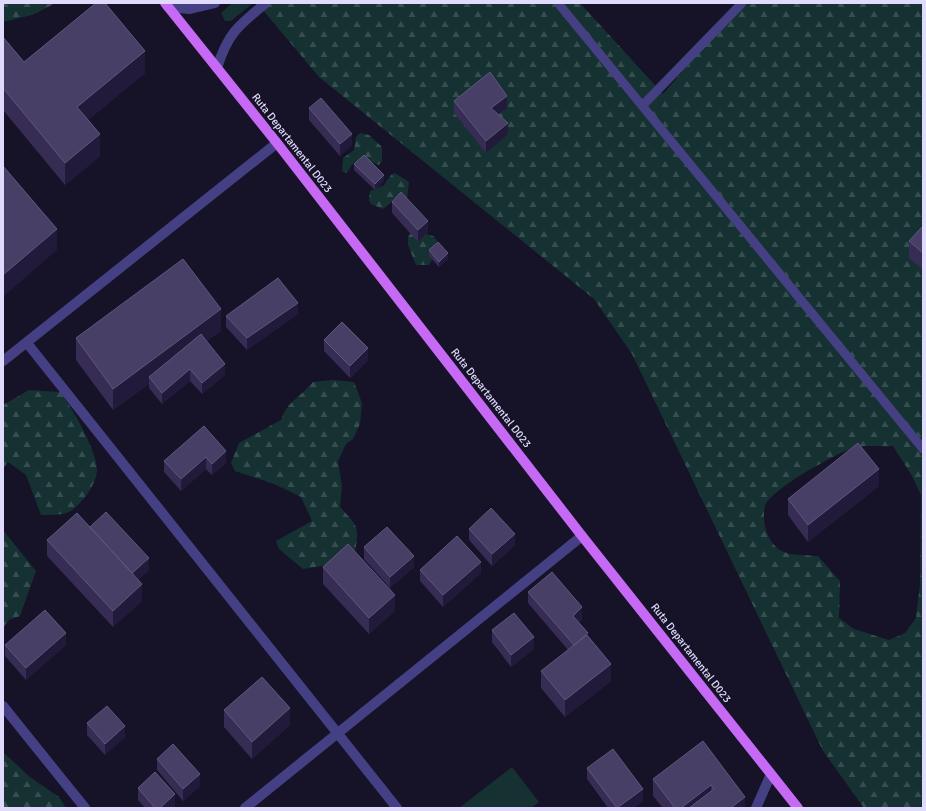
<svg xmlns="http://www.w3.org/2000/svg" width="926" height="811" font-family="Signika,sans-serif">
	<style>
		.grass { fill: #153131 }
		.forest { fill: url(#forest-firs); fill-rule: evenodd }
		.lines { fill: none; stroke-linecap: round; stroke-linejoin: round }
		.lane { stroke: #454083; stroke-width: 9 }
		.street { stroke: #454083; stroke-width: 10 }
		.primary { stroke: #c669f5; stroke-width: 10 }
		.wall { fill: #362c54 }
		.shaded-wall { fill: #211a3a }
		.building { fill: #483f66; stroke: #60577d }
		.labels { text-anchor: middle; dominant-baseline: central; stroke-width: 3; stroke-linejoin: round; paint-order: stroke }
		.street-label { font-size: 11px; fill: #e0dafc; stroke: #161227 }
	</style>
	<defs>
		<pattern id="forest-firs" width="22" height="20" patternUnits="userSpaceOnUse"><rect width="22" height="20" fill="#153131"/><path d="M5 1l3.5 6h-7zM16 11l3.5 6h-7z" fill="#374e50"/></pattern>
	</defs>
	<rect width="100%" height="100%" fill="#161227"/>
	<path class="grass" d="M232,3H253L231,21H225L221,13Z
		M512,767L539,802L531,808H459Z"/>
	<path class="forest" d="M3,3H56L32,15L3,22Z
		M257,3H580L663,94L741,3H923V808H864L823,751L632,354L594,299L319,77ZM893,446L912,476L921,495L920,584L916,618L905,633L889,640L854,629L839,618L840,581L818,556C795,554 777,558 767,533C764,524 763,515 765,506C771,489 838,452 856,447C867,445 881,447 893,446Z
		M360,133L369,135L382,147V161L379,165C370,163 360,155 352,165C350,168 349,170 346,173L342,171L343,158L354,150L356,137Z
		M395,173L409,182L407,199L393,201L383,209L371,204L369,200L370,191L383,186L391,175Z
		M420,232L433,236L437,240L435,254L429,265H416L408,245V236L411,233Z
		M332,380L354,382L362,403L360,424L353,439L346,444L338,461L342,486L340,507C357,525 360,527 355,551L327,565L303,569L279,549L276,541L312,521L301,497L274,484L235,471L231,463L239,443L281,420C288,400 301,397 313,382Z
		M29,390L60,392C72,407 97,451 97,470C97,485 77,512 63,514C56,515 48,515 41,515L26,475L8,462L3,469V405Z
		M3,530L36,571L20,616L9,620L3,628Z
		M3,752L30,777L59,797L66,808H3Z"/>
	<g class="lines">
		<path class="lane" d="M558,3L923,449
			M643,105L742,3"/>
		<path class="street" d="M168,7L190,9L215,3
			M217,68C228,33 238,26 266,3
			M27,343L397,808
			M3,361L277,143
			M3,706L85,808
			M245,808L582,536
			M756,808L771,774"/>
		<path class="primary" d="M165,3L277,143L582,536L798,808"/>
	</g>
	<path class="wall" d="M3,37L24,62L145,73L88,120L100,156L65,185L3,110Z
		M454,101L507,108L498,115L508,134L486,153L454,113Z
		M309,108L352,145L340,156L309,120Z
		M354,164L384,181L375,190L354,170Z
		M392,202L428,232L418,242L392,213Z
		M923,226V270L909,258V241Z
		M429,250L448,259L439,267L429,256Z
		M298,314L247,350L226,327V316Z
		M221,331L206,341L225,375L202,394L190,381L162,404L149,388V384L113,410L76,360V338Z
		M324,340L368,360L350,378L324,351Z
		M204,426L226,463L212,475L206,469L181,491L164,472V461Z
		M879,486L808,542L788,515V499Z
		M90,527L149,570L138,580L142,601L113,627L47,556V540Z
		M469,529L515,545L492,566L469,540Z
		M364,547L414,567L390,588L364,559Z
		M323,567L395,611L369,634L323,584Z
		M420,570L481,573L443,607L420,581Z
		M528,592L582,619L579,622L588,636L611,681L565,717L541,688V671L568,650L528,603Z
		M492,630L534,649L511,667L492,642Z
		M5,645H66L26,680L5,656Z
		M224,710L290,725L252,759L224,727Z
		M87,723L125,737L105,755L87,735Z
		M703,741L745,808H663L653,796V779Z
		M157,759L200,786L183,801L157,770Z
		M587,768L643,801L633,808H608L587,779Z
		M138,788L175,806L173,808H145L138,800Z"/>
	<path class="shaded-wall" d="M145,51V73L77,129V107Z
		M507,96V108L491,120V108Z
		M508,123V134L486,153V141Z
		M100,134V156L65,185V163Z
		M352,134V145L340,156V144Z
		M384,175V181L375,190V184Z
		M428,221V232L418,242V230Z
		M57,229V250L3,297V275Z
		M448,253V259L439,267V262Z
		M298,303V314L247,350V338Z
		M221,309V331L152,381L149,377V384L113,410V389Z
		M368,348V360L350,378V366Z
		M225,364V375L202,394V383Z
		M190,369V381L162,404V393Z
		M226,451V463L212,475V464Z
		M206,457V469L181,491V479Z
		M879,469V486L808,542V525Z
		M515,534V545L492,566V554Z
		M414,556V567L390,588V577Z
		M149,558V570L130,587V576Z
		M481,562V573L443,607V595Z
		M142,584V601L113,627V611Z
		M395,595V611L369,634V618Z
		M582,607V619L573,627V616Z
		M66,633V645L26,680V668Z
		M534,637V649L511,667V655Z
		M611,664V681L565,717V700Z
		M290,708V725L252,759V742Z
		M125,726V737L105,755V744Z
		M200,774V786L183,801V789Z
		M711,785V802L703,808H681Z
		M643,789V801L633,808H617Z
		M175,794V806L173,808H160Z
		M745,797V808H732V807Z"/>
	<path class="building" d="M96,3H105L145,51L77,107L100,134L65,163L3,88V37L24,62Z
		M490,72L507,96L491,108L508,123L486,141L454,101Z
		M321,98L352,134L340,144L309,108Z
		M364,155L384,175L375,184L354,164Z
		M3,166L57,229L3,275Z
		M401,192L428,221L418,230L392,202Z
		M923,226V253L909,241Z
		M438,242L448,253L439,262L429,250Z
		M183,259L221,309L113,389L76,338Z
		M278,278L298,303L247,338L226,316Z
		M342,322L368,348L350,366L324,340Z
		M201,334L225,364L202,383L190,369L162,393L149,377Z
		M204,426L226,451L212,464L206,457L181,479L164,461Z
		M858,443L879,469L808,525L788,499Z
		M491,508L515,534L492,554L469,529Z
		M106,512L149,558L132,573L90,527Z
		M77,513L142,584L113,611L47,540Z
		M387,527L414,556L390,577L364,547Z
		M457,536L481,562L443,595L420,570Z
		M348,544L395,595L369,618L323,567Z
		M552,572L582,607L573,616L588,633L574,645L528,592Z
		M45,610L66,633L26,668L5,645Z
		M514,613L534,637L511,655L492,630Z
		M587,635L611,664L565,700L541,671Z
		M262,677L290,708L252,742L224,710Z
		M107,706L125,726L105,744L87,723Z
		M703,741L745,797L732,807V808H689L714,789L711,785L681,808H675L653,779Z
		M173,744L200,774L183,789L157,759Z
		M613,749L643,789L617,808L587,768Z
		M155,772L175,794L160,808H155L138,788Z"/>
	<g class="labels">
		<g class="street-label">
			<text transform="translate(292 143) rotate(52)">Ruta Departamental D023</text>
			<text transform="translate(491 398) rotate(52)">Ruta Departamental D023</text>
			<text transform="translate(691 653) rotate(52)">Ruta Departamental D023</text>
		</g>
	</g>
	<rect width="926" height="811" fill="none" stroke="#e0dafc" stroke-width="8"/>
</svg>
